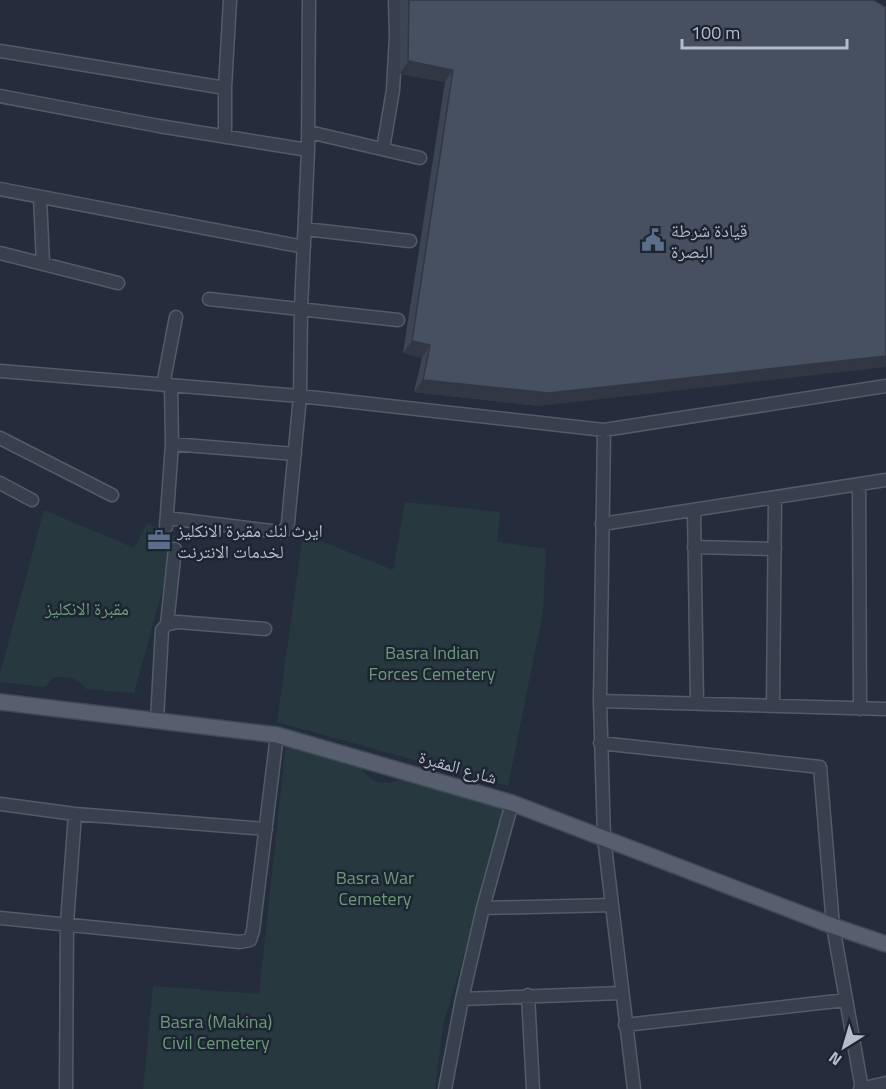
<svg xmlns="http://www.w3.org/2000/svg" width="886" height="1089" font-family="'Titillium Web','Noto Naskh Arabic',sans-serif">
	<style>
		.green { fill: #27393e }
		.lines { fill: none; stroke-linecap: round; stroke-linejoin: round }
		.minor-casing { stroke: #545b68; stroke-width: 15 }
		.major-casing { stroke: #424956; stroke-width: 18 }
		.minor { stroke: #39404d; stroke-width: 12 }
		.major { stroke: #575e6d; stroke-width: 15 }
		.wall { fill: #3c4553 }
		.shaded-wall { fill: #313844 }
		.building { fill: #465061; stroke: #313844; stroke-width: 1.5 }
		.labels { text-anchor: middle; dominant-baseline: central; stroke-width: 5; stroke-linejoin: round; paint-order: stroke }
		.poi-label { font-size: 18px; fill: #b5bbc8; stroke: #1e2532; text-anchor: start }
		.park-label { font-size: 18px; fill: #6d987a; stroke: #1e2532 }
		.street-label { font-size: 18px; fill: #b5bbc8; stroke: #1e2532 }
	</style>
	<rect width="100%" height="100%" fill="#252d3d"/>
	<path class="green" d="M405,502L500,512L497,542L546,549L543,612L508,786L277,722L303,534L393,570Z
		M44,510L134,548L147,523L177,537L134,693L86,689C78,676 66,677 53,677L45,687L0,682V674Z
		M286,744L359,765C371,784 384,788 404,777L507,809L443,1025L435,1089H143L153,986L259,994Z"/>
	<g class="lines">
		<g class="minor-casing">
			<path id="minor" d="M0,51L225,88
				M0,96L159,126L308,150
				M309,132L420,158
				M225,137V88L230,0
				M383,149L393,90L396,35L395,0
				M0,189L304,247
				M40,197L43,263
				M305,229L410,241
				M0,253L118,283
				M209,299L398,320
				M0,371L300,396L604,430L886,386
				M163,385L176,317
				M604,430L600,701L604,838L634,1089
				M0,438L112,495
				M172,444L295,454
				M0,483L32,500
				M859,484L860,709
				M694,510L697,704
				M167,518L280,532L286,529L288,523L300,396L301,308L308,150L309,0
				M602,524L886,480
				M166,527L172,444L171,385
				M694,547L775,549
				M167,624L178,622L265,629
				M600,701L886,709
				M773,706L775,497
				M157,720L162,630L167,624L175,549
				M600,743L820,767L833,926L862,1089
				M0,804L75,814L266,829
				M483,908L612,905
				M0,918L240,942L250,940L253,931L277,735
				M528,995L533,1089
				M462,999L621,993
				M625,1025L846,1000
				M66,1089L67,923L75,814
				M445,1089L462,999L483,908L512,803
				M860,1089L886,1083"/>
		</g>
		<g class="major-casing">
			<path id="major" d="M0,702L277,735L512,803L833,926L886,944"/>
		</g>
		<use href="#minor" class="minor"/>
		<use href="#major" class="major"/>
	</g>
	<path class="wall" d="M400,0H874L540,406L414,392L422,358L403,353L445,82L400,74Z"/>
	<path class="shaded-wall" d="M408,61L453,70L445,82L400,74Z
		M412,341L430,345L422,358L403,353Z
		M886,356V367L540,406L414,392L423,380Z"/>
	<path class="building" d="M409,0H874L886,7V356L549,393L423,380L430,345L412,341L453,70L408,61Z"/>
	<defs>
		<g id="civic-bare" transform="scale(1.8)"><path d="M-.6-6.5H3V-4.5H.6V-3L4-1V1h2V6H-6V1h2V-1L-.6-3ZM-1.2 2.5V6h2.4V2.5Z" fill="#5c6f8a" stroke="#1e2532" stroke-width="2.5" paint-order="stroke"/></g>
		<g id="office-bare" transform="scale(1.8)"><path d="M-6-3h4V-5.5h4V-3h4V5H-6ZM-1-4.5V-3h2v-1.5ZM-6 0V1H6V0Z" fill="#5c6f8a" stroke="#1e2532" stroke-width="2.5" paint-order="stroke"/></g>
	</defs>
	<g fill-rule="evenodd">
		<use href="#civic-bare" x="653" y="240"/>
		<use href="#office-bare" x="159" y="540"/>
	</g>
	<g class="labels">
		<g class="poi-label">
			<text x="671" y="230">قيادة شرطة<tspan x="671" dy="21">البصرة</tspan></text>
			<text x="177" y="530">ايرث لنك مقبرة الانكليز<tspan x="177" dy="21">لخدمات الانترنت</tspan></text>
		</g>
		<g class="park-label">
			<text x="87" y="608">مقبرة الانكليز</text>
			<text x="432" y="652">Basra Indian<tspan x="432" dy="21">Forces Cemetery</tspan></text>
			<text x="375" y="877">Basra War<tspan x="375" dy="21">Cemetery</tspan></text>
			<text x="216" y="1021">Basra (Makina)<tspan x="216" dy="21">Civil Cemetery</tspan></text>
		</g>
		<g class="street-label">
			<text transform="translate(458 767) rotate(16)">شارع المقبرة</text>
		</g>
	</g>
	<g transform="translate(844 1047) rotate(217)" stroke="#1e2532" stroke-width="4.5" paint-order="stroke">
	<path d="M0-4.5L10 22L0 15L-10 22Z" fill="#b5bbc8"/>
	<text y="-9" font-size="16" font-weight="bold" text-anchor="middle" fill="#b5bbc8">N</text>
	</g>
	<path d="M682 39v9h165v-9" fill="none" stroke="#b5bbc8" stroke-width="3"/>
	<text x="691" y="39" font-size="18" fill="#b5bbc8" stroke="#1e2532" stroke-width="4.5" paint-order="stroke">100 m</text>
</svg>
